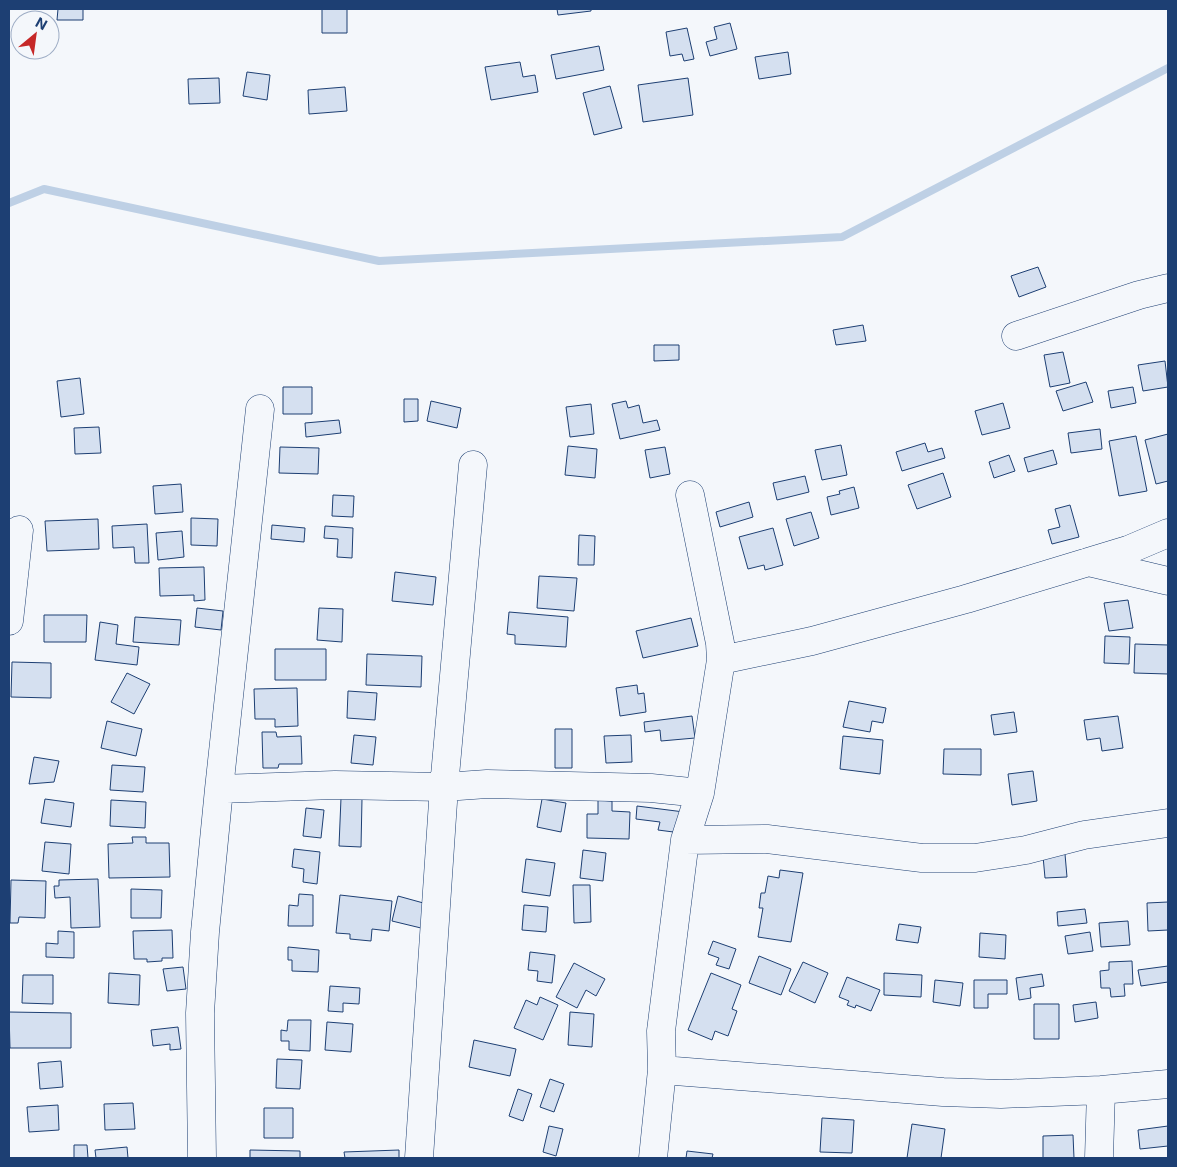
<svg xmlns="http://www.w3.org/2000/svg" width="1177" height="1167" font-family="Inter,sans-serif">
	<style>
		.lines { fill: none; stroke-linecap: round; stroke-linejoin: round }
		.stream { stroke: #bed0e5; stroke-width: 8 }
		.building { fill: #d5e0f0; stroke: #1d3f73 }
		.minor-casing { stroke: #1d3f73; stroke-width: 29 }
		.minor { stroke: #f4f7fb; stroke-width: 28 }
	</style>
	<rect width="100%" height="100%" fill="#f4f7fb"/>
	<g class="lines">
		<path class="stream" d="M9,203L44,189L379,261L842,237L1168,68"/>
	</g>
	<path class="building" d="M58,9H83V20H57Z
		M322,9H347V33H322Z
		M557,9H591V11L558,15Z
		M730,23L737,49L710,56L706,42L717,39L714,27Z
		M687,28L694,59L684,61L682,54L670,56L666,32Z
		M599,46L604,70L556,79L551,55Z
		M788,52L791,74L759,79L755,57Z
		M520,62L523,77L535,75L538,92L491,100L485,67Z
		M247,72L270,75L267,100L243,96Z
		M219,78L220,103L189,104L188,79Z
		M688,78L693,115L643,122L638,85Z
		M610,86L622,128L594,135L583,93Z
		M345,87L347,111L309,114L308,90Z
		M1038,267L1046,287L1019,297L1011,276Z
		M863,325L866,341L836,345L833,330Z
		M654,345H679V360L654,361Z
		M1063,352L1070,383L1050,387L1044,355Z
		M1165,361L1168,387L1143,391L1138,365Z
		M80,378L84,414L61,417L57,381Z
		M1086,382L1093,402L1063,411L1056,391Z
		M283,387H312V414H283Z
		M1133,387L1136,403L1111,408L1108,391Z
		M404,399H418V421L404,422Z
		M431,401L461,408L457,428L427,421Z
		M626,401L628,408L639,405L643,423L657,420L660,430L620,439L612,404Z
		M1003,403L1010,428L982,435L975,411Z
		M591,404L594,434L570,437L566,407Z
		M339,420L341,433L306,437L305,423Z
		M99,427L101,453L75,454L74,428Z
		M1100,429L1102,449L1071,453L1068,433Z
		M1168,434V481L1156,484L1145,440Z
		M1136,436L1147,491L1119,496L1109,441Z
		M925,443L928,452L942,448L945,458L902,471L896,452Z
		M841,445L847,475L822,480L815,450Z
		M568,446L597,449L595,478L565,475Z
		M280,447L319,448L318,474L279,473Z
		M665,447L670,474L650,478L645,450Z
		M1053,450L1057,464L1028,472L1024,458Z
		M1009,455L1015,471L994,478L989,462Z
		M943,473L951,497L917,509L908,485Z
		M805,476L809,492L777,500L773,483Z
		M181,484L183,512L155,514L153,486Z
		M854,487L859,508L831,515L827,497L840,494L839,491Z
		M333,495L354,496L353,517L332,516Z
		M749,502L753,517L720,527L716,512Z
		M1070,505L1079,537L1052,544L1048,530L1060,527L1055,509Z
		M811,512L819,538L794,546L786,519Z
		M191,518L218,519L217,546L191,545Z
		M98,519L99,549L47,551L45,521Z
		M147,524L149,563H135L134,547L113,548L112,526Z
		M272,525L305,528L304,542L271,539Z
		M325,526L353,528L352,558L337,557L338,539L324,538Z
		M773,528L783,565L765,570L764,565L748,569L739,537Z
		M182,531L184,557L158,560L156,533Z
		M579,535L595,536L594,565H578Z
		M204,567L205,600L194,601V595L160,596L159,568Z
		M395,572L436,577L433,605L392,601Z
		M539,576L577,578L574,611L537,608Z
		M1128,600L1133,628L1109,631L1104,603Z
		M197,608L223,611L221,630L195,627Z
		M319,608L343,609L342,642L317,640Z
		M509,612L568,617L566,647L515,644V635L507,634Z
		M44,615H87L86,642H44Z
		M135,617L181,620L179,645L133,642Z
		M691,618L698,646L643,658L636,631Z
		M100,622L118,625L116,644L139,647L137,665L95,660Z
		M1105,636L1130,637L1129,664L1104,663Z
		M1135,644L1168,645V674L1134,673Z
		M275,649H326V680H275Z
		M367,654L422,656L421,687L366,685Z
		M12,662L51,663V698L11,697Z
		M127,673L150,684L134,714L111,702Z
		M637,685L638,694L644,693L646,712L620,716L616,688Z
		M297,688L298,726L275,727V719H255L254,689Z
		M348,691L377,693L375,720L347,718Z
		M849,701L886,708L883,723L872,721L870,732L843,727Z
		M1014,712L1017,732L994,735L991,715Z
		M692,716L695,738L661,741L660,730L645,732L644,722Z
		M1118,716L1123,748L1102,751L1100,738L1087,740L1084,720Z
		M107,721L142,729L136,756L101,748Z
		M555,729H572V768H555Z
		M262,732H276L277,737L301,736L302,764H279L278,768H263Z
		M354,735L376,737L373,765L351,763Z
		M631,735L632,762L606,763L604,736Z
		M843,736L883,740L880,774L840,769Z
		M944,749H981V775L943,774Z
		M34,757L59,761L54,782L29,784Z
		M112,765L145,767L143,792L110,790Z
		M1033,771L1037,801L1012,805L1008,774Z
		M341,798L362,799L361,847L339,846Z
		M45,799L74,803L71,827L41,823Z
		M542,799L566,803L561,832L537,827Z
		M111,800L146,802L145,828L110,826Z
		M598,800L612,801V811L630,812L629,839L587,838V814H598Z
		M637,806L684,812L681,833L658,830L660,822L636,819Z
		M306,808L324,810L321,838L303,836Z
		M132,837H146V843H169L170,877L109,878L108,844L133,843Z
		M45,842L71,844L69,874L42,871Z
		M294,849L320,852L317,884L303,882L304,869L292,867Z
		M583,850L606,853L603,881L580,878Z
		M1065,854L1067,877L1045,878L1043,856Z
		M526,859L555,863L550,896L522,892Z
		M780,870L803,873L791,942L758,937L763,908H759L761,893H765L768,876L779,878Z
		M98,879L100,927L71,928L70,897L55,898L54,886H59V880Z
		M11,880L46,881L45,918L19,917L18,923H10Z
		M573,885H590L591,922L574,923Z
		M131,889L162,890L161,918H131Z
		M299,894L313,895V926H288L289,905L298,906Z
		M340,895L392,901L389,931L372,929L371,941L350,939V934L336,933Z
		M398,896L427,904L421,928L392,921Z
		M1168,902V930L1148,931L1147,903Z
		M524,905L548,907L546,932L522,930Z
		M1085,909L1087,923L1058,926L1057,912Z
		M1128,921L1130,945L1101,947L1099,923Z
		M899,924L921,927L918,943L896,940Z
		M172,930L173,958H162V961L147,962V959H134L133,931Z
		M58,931L74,932V958L46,957V943L58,944Z
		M1090,932L1093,951L1068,954L1065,936Z
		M980,933L1006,935L1005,959L979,957Z
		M713,941L736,949L729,969L716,965L719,958L708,954Z
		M288,947L319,950L318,972L292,971V960H288Z
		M530,952L555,955L552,983L537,981L538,971L528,970Z
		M759,956L791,969L781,995L749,983Z
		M1132,961L1133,984H1124L1125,996L1111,997L1110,988H1101L1100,971L1109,970V962Z
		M803,962L828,973L815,1003L789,991Z
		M574,963L605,979L596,996L586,990L577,1008L556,997Z
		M1168,966V982L1141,986L1138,970Z
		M183,967L186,989L167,991L163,969Z
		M109,973L140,975L139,1005L108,1003Z
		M711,973L741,985L732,1009L737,1011L728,1036L715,1031L712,1040L688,1030Z
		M884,973L922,975L921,997L884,995Z
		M1042,974L1044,986L1030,988L1031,998L1019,1000L1016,978Z
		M23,975H53V1004L22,1003Z
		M847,977L880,990L871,1011L856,1005L855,1008L847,1005L849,1001L839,997Z
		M935,980L963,983L960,1006L933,1002Z
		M974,980H1007V994H988V1008H974Z
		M330,986L360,988L359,1004L343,1003V1012L328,1011Z
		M540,997L558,1005L543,1040L514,1028L526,1000L537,1005Z
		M1096,1002L1098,1018L1075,1022L1073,1005Z
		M1034,1004H1059V1039H1034Z
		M9,1012L71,1013V1048H10Z
		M570,1012L594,1014L592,1047L568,1045Z
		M288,1020H311L310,1051L289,1050V1041H281V1030L287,1031Z
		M327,1022L353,1024L351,1052L325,1050Z
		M178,1027L181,1049L170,1050V1044L153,1046L151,1030Z
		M474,1040L516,1049L510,1076L469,1067Z
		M277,1059L302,1060L300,1089L276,1088Z
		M61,1061L63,1087L40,1089L38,1063Z
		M550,1079L564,1084L554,1112L540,1107Z
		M518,1089L532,1094L523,1121L509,1116Z
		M133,1103L135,1129L105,1130L104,1104Z
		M58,1105L59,1130L29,1132L27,1107Z
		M264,1108H293V1138H264Z
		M822,1118L854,1120L852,1153L820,1152Z
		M912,1124L945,1129L941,1158H907Z
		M549,1126L563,1129L556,1156L543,1152Z
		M1168,1126V1146L1140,1149L1138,1130Z
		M1073,1135L1074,1158H1043V1136Z
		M74,1145H87L88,1158H74Z
		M127,1147L128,1158H96L95,1150Z
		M250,1150L300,1151V1158H250Z
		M399,1150V1158H345L344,1152Z
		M687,1151L713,1154L712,1158H686Z"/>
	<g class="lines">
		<g class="minor-casing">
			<path id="minor" d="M1016,336L1139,295L1168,288
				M1088,562L1168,581
				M9,621L19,530
				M721,660L812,641L966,599L1128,550L1168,533
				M219,789L335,785L444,787L487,784L651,788L700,793
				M685,840L767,839L922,858H975L1026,850L1084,835L1168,823
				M662,1070L943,1092L1001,1094L1101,1090L1168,1084
				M202,1158L200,1013L205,932L219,789L260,409
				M419,1158L444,787L473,465
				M653,1158L662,1070L661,1031L685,840L700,793L721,660L720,643L690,495
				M1099,1158L1101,1090"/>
		</g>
		<use href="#minor" class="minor"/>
	</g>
	<rect width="1177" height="1167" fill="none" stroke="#1d3f73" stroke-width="20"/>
	<g transform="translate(35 35) rotate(29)"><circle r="24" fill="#f4f7fb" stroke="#9eadc5"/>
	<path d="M0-4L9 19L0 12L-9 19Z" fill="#c62828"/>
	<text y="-8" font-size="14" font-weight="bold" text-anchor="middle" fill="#1d3f73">N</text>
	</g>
</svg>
